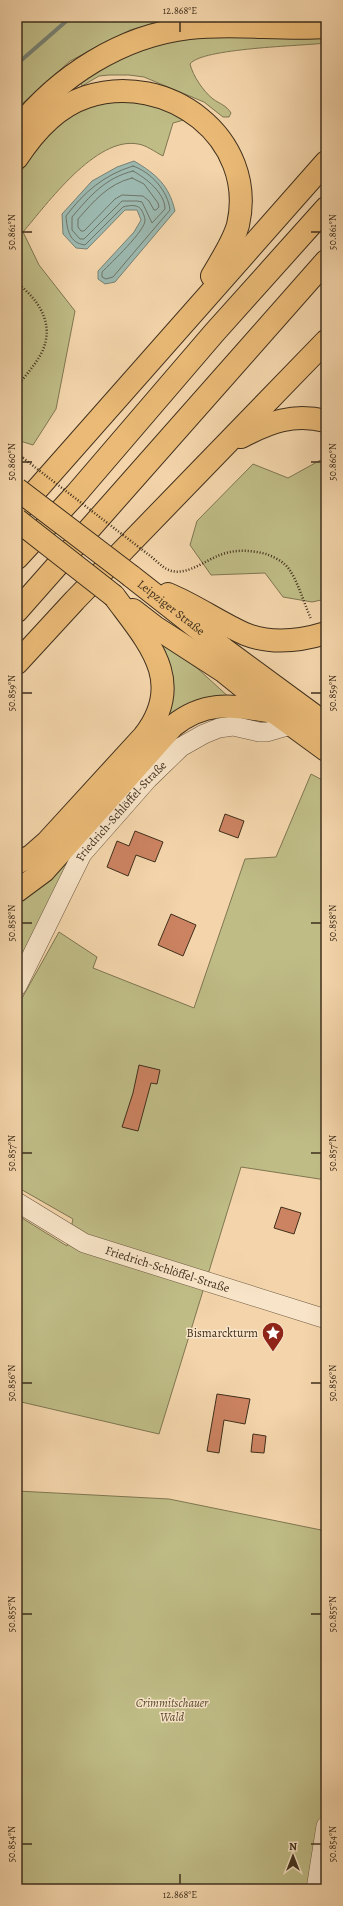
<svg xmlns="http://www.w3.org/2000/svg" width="343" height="1906" font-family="Alegreya,serif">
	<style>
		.green { fill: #bfbc86; stroke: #7f7651 }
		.water { fill: #9cb8af; stroke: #778174 }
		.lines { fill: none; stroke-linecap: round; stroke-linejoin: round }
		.shore { stroke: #6e7466; stroke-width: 1 }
		.stream { stroke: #778174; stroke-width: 4 }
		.building { fill: #cc8361; stroke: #3f2f1c }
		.minor-casing { stroke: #6c5840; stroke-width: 20 }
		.highway-casing { stroke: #3f2f1c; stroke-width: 24 }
		.path { stroke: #3f2f1c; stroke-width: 2.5; stroke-dasharray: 1 2; stroke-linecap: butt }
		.minor { stroke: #f8e4c8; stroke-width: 19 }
		.highway { stroke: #eaba76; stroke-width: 22 }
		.highway-bridge-casing { stroke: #3f2f1c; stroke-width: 24; stroke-linecap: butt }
		.path-bridge { stroke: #3f2f1c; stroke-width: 2.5; stroke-dasharray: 1 2; stroke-linecap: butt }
		.highway-bridge { stroke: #eaba76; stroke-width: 22 }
		.ticks { fill: none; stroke: #3f2f1c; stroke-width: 1.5 }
		.labels { text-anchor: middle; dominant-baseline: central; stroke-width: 3; stroke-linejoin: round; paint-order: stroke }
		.street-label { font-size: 12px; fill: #3f2f1c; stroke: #f8e4c8 }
		.poi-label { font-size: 12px; fill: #3f2f1c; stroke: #f8e4c8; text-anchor: end }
		.park-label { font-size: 12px; font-style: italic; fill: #594b31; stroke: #f8e4c8 }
		.neatline { fill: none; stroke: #3f2f1c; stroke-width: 1.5 }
		.ticks-label { font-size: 10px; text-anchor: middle; fill: #3f2f1c }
	</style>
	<rect width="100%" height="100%" fill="#f4d5ab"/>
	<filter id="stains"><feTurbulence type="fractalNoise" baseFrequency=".005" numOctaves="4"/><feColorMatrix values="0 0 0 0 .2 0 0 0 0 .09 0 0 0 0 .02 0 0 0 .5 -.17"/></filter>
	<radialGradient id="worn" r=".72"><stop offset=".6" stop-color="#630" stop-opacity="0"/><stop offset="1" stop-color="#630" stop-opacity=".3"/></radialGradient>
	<path class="green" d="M17,17H176L130,30L70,61L23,103L17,110Z
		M220,35L261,38L326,36V43C302,46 201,48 190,64C193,76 203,91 213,99C220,104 226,105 231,113L229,117H223L204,102L144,77L129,75H109L99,76L82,86L80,82C92,74 104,65 117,59C150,43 184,39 220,35Z
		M102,102L153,103L187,119L173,123L163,156C155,152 146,145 138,144C96,136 47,204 23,232L39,265L75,311L56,409L33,445L17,440V178C32,154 53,124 79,110C86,106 95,104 102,102Z
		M326,457V599L312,602L283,597L265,573L211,575L190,545L197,521L253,464L288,478Z
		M161,643L197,668L231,699L158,727L157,644Z
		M311,774L326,782V870L323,877L326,891V1180L241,1167L159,1434L17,1401V1215L67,1246L73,1219L17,1187V1007L59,932L97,957L93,968L194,1008L245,859L276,857Z
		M64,864L69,868L21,958H17V902Z
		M17,1491L169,1499L326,1531V1889H17Z"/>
	<path class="water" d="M134,161C156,174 169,185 175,211L115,282L105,284L98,279V271L134,232L141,220L137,210H125L87,249L76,248L63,234L62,214L92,181L117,167Z"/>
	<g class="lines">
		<path class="shore" d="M133,166C151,172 168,191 170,210L113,277L106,279L102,277V272C111,263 146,230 145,220C145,217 143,213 142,211C139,204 130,205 123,207L85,245C69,243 67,229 66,216C84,192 104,175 133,166Z
			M133,171C146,178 165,193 165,209L152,223L142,202L137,201H122L84,239H80L72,230V217C90,196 105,178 133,171Z
			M132,178L144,184L158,203L159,207L156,210H154L149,201L143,196L122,195L115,199L84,231H81L78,227V219C94,201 108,184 132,178Z"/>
		<path class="stream" d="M17,64L71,17"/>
	</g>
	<path class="building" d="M225,814L244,821L238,838L219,831Z
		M135,831L163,842L155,862L136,855L128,876L107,867L117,841L129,846Z
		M171,914L196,925L183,956L158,945Z
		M139,1065L160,1070L157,1084L151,1083L138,1131L122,1127L133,1093Z
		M281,1207L301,1213L294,1234L274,1228Z
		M217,1394L250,1399L245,1424L224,1420L219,1453L207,1451Z
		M253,1434L266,1436L264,1453L251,1452Z"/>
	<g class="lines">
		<g class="minor-casing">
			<g id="minor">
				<path id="s1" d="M17,986L82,854L148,779L181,747L204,734L219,728L233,726L259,732H267L291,725"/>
				<path id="s2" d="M17,1202L84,1243L326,1319"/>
				<path d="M316,1889L326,1826"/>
			</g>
		</g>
		<g class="highway-casing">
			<g id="highway">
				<path d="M17,129C59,76 121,36 189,28C234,23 281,30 326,27"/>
				<path d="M17,158C34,132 56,107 86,97C167,70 258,138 238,225C233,243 221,260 212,276"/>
				<path d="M241,437C270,422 293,413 326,421"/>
				<path d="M17,512L326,162"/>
				<path d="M17,558L76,494L214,333L326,208"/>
				<path id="s3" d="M131,576L224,649L326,724"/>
				<path d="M168,594C195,605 218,622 245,634C270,644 300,641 326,633"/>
				<path d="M133,610L155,627L223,671L274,712L326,750"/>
				<path d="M17,611L326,261"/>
				<path d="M17,663L75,600L326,341"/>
				<path d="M17,863L31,856L47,842L144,736C187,681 147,641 114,596"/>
				<path d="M17,891L44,871L173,726C207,699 234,706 274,712"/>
			</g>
		</g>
		<path class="path" d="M17,283C39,300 55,324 42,352C36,364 25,376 17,387
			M17,454L23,458
			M149,555C156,560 163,569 172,571C188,575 206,560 220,555C235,549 251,550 266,554C274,557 283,561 289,569C298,582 304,603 311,619
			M17,1887L93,1889"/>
		<use href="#minor" class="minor"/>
		<use href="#highway" class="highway"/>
		<g class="highway-bridge-casing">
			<path id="highway-bridge" d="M17,489L131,576
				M17,520L114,596"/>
		</g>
		<path class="path-bridge" d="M23,458L149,555"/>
		<use href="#highway-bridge" class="highway-bridge"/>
	</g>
	<path class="ticks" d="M180,22V32M22,232H32M311,232H321M22,462H32M311,462H321M22,693H32M311,693H321M22,923H32M311,923H321M22,1153H32M311,1153H321M22,1383H32M311,1383H321M22,1614H32M311,1614H321M22,1844H32M311,1844H321M180,1874V1884"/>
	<defs>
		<g id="sight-pin" transform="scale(1.15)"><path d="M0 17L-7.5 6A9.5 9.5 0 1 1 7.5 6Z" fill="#8f2418" stroke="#f8e4c8"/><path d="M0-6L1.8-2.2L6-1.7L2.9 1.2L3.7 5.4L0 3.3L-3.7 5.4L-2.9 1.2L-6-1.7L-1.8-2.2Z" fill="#fff"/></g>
	</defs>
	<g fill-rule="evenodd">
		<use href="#sight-pin" x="273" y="1333"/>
	</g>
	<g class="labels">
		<g class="street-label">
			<text stroke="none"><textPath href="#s3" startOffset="51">Leipziger Straße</textPath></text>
			<text stroke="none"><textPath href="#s1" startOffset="205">Friedrich-Schlöffel-Straße</textPath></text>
			<text stroke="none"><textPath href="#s2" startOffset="166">Friedrich-Schlöffel-Straße</textPath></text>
		</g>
		<g class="poi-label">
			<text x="258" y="1333">Bismarckturm</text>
		</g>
		<g class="park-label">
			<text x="172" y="1703">Crimmitschauer<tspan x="172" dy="14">Wald</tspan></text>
		</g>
	</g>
	<rect width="343" height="1906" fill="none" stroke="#f4d5ab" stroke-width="44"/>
	<g transform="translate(293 1856)" stroke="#f8e4c8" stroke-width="3" paint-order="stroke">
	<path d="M0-3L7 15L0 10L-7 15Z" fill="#3f2f1c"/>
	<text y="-6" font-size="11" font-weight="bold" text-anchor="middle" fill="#3f2f1c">N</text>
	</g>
	<rect x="22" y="22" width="299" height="1862" class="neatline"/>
	<g class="ticks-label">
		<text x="180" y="14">12.868°E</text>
		<text transform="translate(11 232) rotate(-90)" y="4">50.861°N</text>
		<text transform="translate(332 232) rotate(-90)" y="4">50.861°N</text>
		<text transform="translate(11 462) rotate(-90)" y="4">50.860°N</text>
		<text transform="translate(332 462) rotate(-90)" y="4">50.860°N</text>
		<text transform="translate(11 693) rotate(-90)" y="4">50.859°N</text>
		<text transform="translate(332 693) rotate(-90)" y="4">50.859°N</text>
		<text transform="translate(11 923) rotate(-90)" y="4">50.858°N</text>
		<text transform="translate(332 923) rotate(-90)" y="4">50.858°N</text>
		<text transform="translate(11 1153) rotate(-90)" y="4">50.857°N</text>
		<text transform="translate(332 1153) rotate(-90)" y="4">50.857°N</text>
		<text transform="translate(11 1383) rotate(-90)" y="4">50.856°N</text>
		<text transform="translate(332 1383) rotate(-90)" y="4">50.856°N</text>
		<text transform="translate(11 1614) rotate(-90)" y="4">50.855°N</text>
		<text transform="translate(332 1614) rotate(-90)" y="4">50.855°N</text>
		<text transform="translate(11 1844) rotate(-90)" y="4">50.854°N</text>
		<text transform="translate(332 1844) rotate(-90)" y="4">50.854°N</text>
		<text x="180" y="1898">12.868°E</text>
	</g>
	<rect width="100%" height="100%" filter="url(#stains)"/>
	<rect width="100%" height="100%" fill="url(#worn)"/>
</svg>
